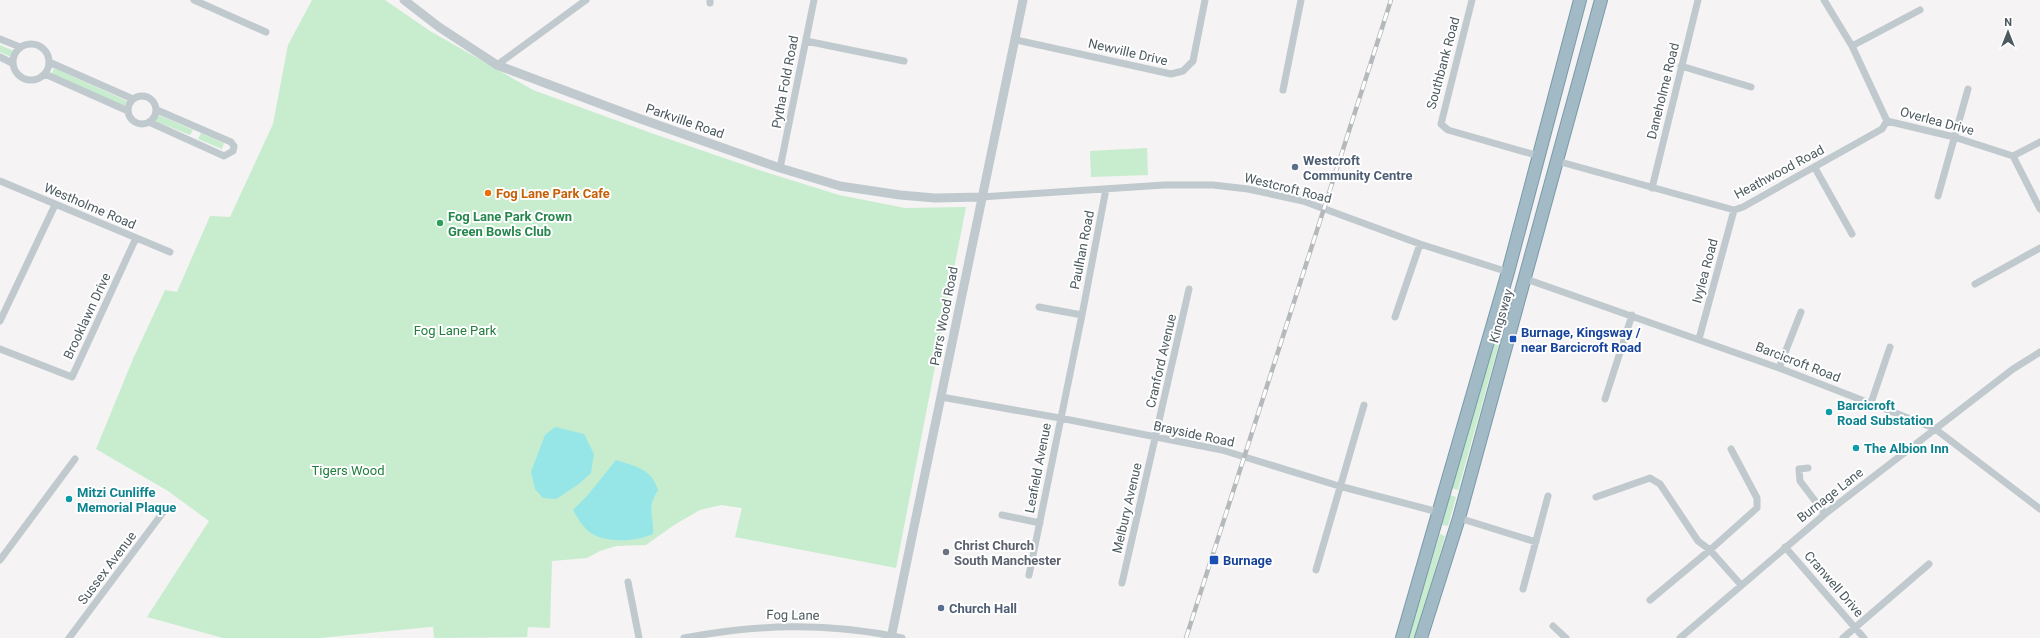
<svg xmlns="http://www.w3.org/2000/svg" width="2040" height="638" font-family="Roboto,sans-serif">
	<style>
		.green { fill: #c7edce }
		.water { fill: #97e6e7 }
		.lines { fill: none; stroke-linecap: round; stroke-linejoin: round }
		.trunk-casing { stroke: #7a99a9; stroke-width: 14 }
		.minor { stroke: #c0cace; stroke-width: 7 }
		.tertiary { stroke: #c0cace; stroke-width: 9 }
		.trunk { stroke: #a2bac6; stroke-width: 12 }
		.rail-casing { stroke: #b6b9bc; stroke-width: 4.5 }
		.rail { stroke: #fff; stroke-width: 3; stroke-dasharray: 9; stroke-linecap: butt }
		.service-dot { fill: #5c6f8a; stroke: #fff; stroke-width: 1.5 }
		.food-dot { fill: #e8710a; stroke: #fff; stroke-width: 1.5 }
		.leisure-dot { fill: #2e9e5b; stroke: #fff; stroke-width: 1.5 }
		.transit-dot { fill: #1a4fb4; stroke: #fff; stroke-width: 1.5 }
		.culture-dot { fill: #0f9aa8; stroke: #fff; stroke-width: 1.5 }
		.worship-dot { fill: #6b7280; stroke: #fff; stroke-width: 1.5 }
		.labels { text-anchor: middle; dominant-baseline: central; stroke-width: 4; stroke-linejoin: round; paint-order: stroke }
		.street-label { font-size: 13px; fill: #4c5a5f; stroke: #fff }
		.service-label { font-size: 13px; font-weight: bold; fill: #4e5e75; stroke: #fff; text-anchor: start }
		.food-label { font-size: 13px; font-weight: bold; fill: #c56008; stroke: #fff; text-anchor: start }
		.leisure-label { font-size: 13px; font-weight: bold; fill: #27864d; stroke: #fff; text-anchor: start }
		.park-label { font-size: 13px; fill: #207d3c; stroke: #fff }
		.transit-label { font-size: 13px; font-weight: bold; fill: #164399; stroke: #fff; text-anchor: start }
		.culture-label { font-size: 13px; font-weight: bold; fill: #0d838f; stroke: #fff; text-anchor: start }
		.worship-label { font-size: 13px; font-weight: bold; fill: #5b616d; stroke: #fff; text-anchor: start }
	</style>
	<rect width="100%" height="100%" fill="#f5f3f3"/>
	<path class="green" d="M312,0H385L430,31L533,90L651,133L762,171L839,195L905,208L966,207L896,568L735,537L742,508L721,505L700,510L674,525L646,545L616,546L600,551L587,558L552,561L550,628L528,627L527,637L434,638L433,627H430L319,638H223L147,617L209,521L168,491L96,449L133,359L165,290L177,292L210,216L230,217L273,124L288,45Z
		M0,45L14,51L11,57L0,52Z
		M54,68L127,101L124,107L51,75Z
		M159,115L193,130L190,135L155,121Z
		M201,133L224,143L222,149L198,139Z
		M1147,148L1148,175L1091,177L1090,151Z
		M1503,306L1509,308L1458,490L1451,488Z
		M1450,495L1456,497L1448,526L1442,525Z
		M1440,534L1445,536L1418,629L1414,638H1408Z"/>
	<path class="water" d="M555,427L584,434L594,454L591,473L579,484L556,499L543,498L535,489L531,472L545,435Z
		M616,460C635,466 652,469 658,490C646,510 654,513 653,534C636,542 602,544 587,530C581,524 577,517 573,510L587,496Z"/>
	<g class="lines">
		<g class="trunk-casing">
			<path id="trunk" d="M1402,638L1508,272L1580,0
				M1421,638L1459,518L1601,0"/>
		</g>
		<path class="minor" d="M194,0L266,32
			M1472,0L1441,124L1448,130L1539,156
			M1824,0L1852,46L1887,121L1954,137L2013,156L2040,142
			M710,3V0
			M0,39L20,47
			M1016,40L1171,74L1183,71L1193,61L1205,0
			M806,41L904,61
			M13 62a18 18 0 1 1 36 0a18 18 0 1 1-36 0Z
			M1852,46L1920,10
			M0,57L12,63
			M49,62L133,99
			M497,65L586,0
			M1681,66L1751,87
			M45,74L128,111
			M1283,90L1301,0
			M128 110a14 14 0 1 1 28 0a14 14 0 1 1-28 0Z
			M149,122L224,156L233,151L234,146L231,142L157,110
			M2013,156L2040,209
			M1557,161L1734,210L1743,207L1882,129L1887,121
			M780,168L814,0
			M1815,168L1852,234
			M0,181L170,252
			M1652,188L1698,0
			M1938,196L1968,89
			M981,197L1164,185H1213L1248,189L1303,201L1420,244L1508,272
			M1526,279L1779,368L1934,428L2040,509
			M1975,284L2040,248
			M1039,307L1082,315
			M1395,317L1420,244
			M0,321L55,205
			M1699,339L1734,210
			M0,349L72,377L136,238
			M1779,368L1801,312
			M941,397L1060,418L1222,450L1339,486L1438,512
			M1605,399L1632,315
			M1871,403L1890,347
			M1808,468L1799,469L1800,481L1825,514
			M1596,497L1650,478L1660,484L1698,541L1710,550L1741,585
			M1002,515L1040,523
			M1459,518L1536,542
			M1785,547L1864,638
			M0,560L75,459
			M1316,570L1364,405
			M1029,575L1082,315L1106,189
			M628,582L639,638
			M1122,583L1189,289
			M1523,589L1548,496
			M1650,600L1710,550L1757,508V498L1731,449
			M1553,626L1566,638
			M69,638L164,511
			M684,638C758,624 828,622 902,638
			M1680,638L1825,514L2013,369L2040,352
			M1843,638L1929,564"/>
		<path class="tertiary" d="M404,0L439,27L497,65L638,118L780,168L840,186L900,195L935,198L981,197
			M891,638L1023,0"/>
		<use href="#trunk" class="trunk"/>
		<g class="rail-casing">
			<path id="rail" d="M1186,638L1391,0"/>
		</g>
		<use href="#rail" class="rail"/>
	</g>
	<g class="service-dot">
		<circle cx="1295" cy="167" r="4"/>
		<circle cx="941" cy="608" r="4"/>
	</g>
	<circle class="food-dot" cx="488" cy="193" r="4"/>
	<circle class="leisure-dot" cx="440" cy="223" r="4"/>
	<g class="transit-dot">
		<rect x="1509" y="335" width="8" height="8" rx="2"/>
		<rect x="1209" y="555" width="10" height="10" rx="2"/>
	</g>
	<g class="culture-dot">
		<circle cx="1829" cy="412" r="4"/>
		<circle cx="1856" cy="448" r="4"/>
		<circle cx="69" cy="499" r="4"/>
	</g>
	<circle class="worship-dot" cx="946" cy="552" r="4"/>
	<g class="labels">
		<g class="street-label">
			<text transform="translate(1128 52) rotate(13)">Newville Drive</text>
			<text transform="translate(1443 63) rotate(-75)">Southbank Road</text>
			<text transform="translate(785 82) rotate(-79)">Pytha Fold Road</text>
			<text transform="translate(1663 91) rotate(-76)">Daneholme Road</text>
			<text transform="translate(685 121) rotate(19)">Parkville Road</text>
			<text transform="translate(1937 121) rotate(15)">Overlea Drive</text>
			<text transform="translate(1779 172) rotate(-28)">Heathwood Road</text>
			<text transform="translate(1288 188) rotate(14)">Westcroft Road</text>
			<text transform="translate(90 206) rotate(23)">Westholme Road</text>
			<text transform="translate(1082 250) rotate(-79)">Paulhan Road</text>
			<text transform="translate(1705 271) rotate(-75)">Ivylea Road</text>
			<text transform="translate(87 316) rotate(-65)">Brooklawn Drive</text>
			<text transform="translate(944 316) rotate(-79)">Parrs Wood Road</text>
			<text transform="translate(1501 316) rotate(-74)">Kingsway</text>
			<text transform="translate(1161 361) rotate(-77)">Cranford Avenue</text>
			<text transform="translate(1798 362) rotate(21)">Barcicroft Road</text>
			<text transform="translate(1194 434) rotate(12)">Brayside Road</text>
			<text transform="translate(1038 468) rotate(-79)">Leafield Avenue</text>
			<text transform="translate(1830 495) rotate(-38)">Burnage Lane</text>
			<text transform="translate(1127 508) rotate(-77)">Melbury Avenue</text>
			<text transform="translate(107 568) rotate(-53)">Sussex Avenue</text>
			<text transform="translate(1834 584) rotate(49)">Cranwell Drive</text>
			<text transform="translate(793 615) rotate(1)">Fog Lane</text>
		</g>
		<g class="service-label">
			<text x="1303" y="160">Westcroft<tspan x="1303" dy="15">Community Centre</tspan></text>
			<text x="949" y="608">Church Hall</text>
		</g>
		<g class="food-label">
			<text x="496" y="193">Fog Lane Park Cafe</text>
		</g>
		<g class="leisure-label">
			<text x="448" y="216">Fog Lane Park Crown<tspan x="448" dy="15">Green Bowls Club</tspan></text>
		</g>
		<g class="park-label">
			<text x="455" y="330">Fog Lane Park</text>
			<text x="348" y="470">Tigers Wood</text>
		</g>
		<g class="transit-label">
			<text x="1521" y="332">Burnage, Kingsway /<tspan x="1521" dy="15">near Barcicroft Road</tspan></text>
			<text x="1223" y="560">Burnage</text>
		</g>
		<g class="culture-label">
			<text x="1837" y="405">Barcicroft<tspan x="1837" dy="15">Road Substation</tspan></text>
			<text x="1864" y="448">The Albion Inn</text>
			<text x="77" y="492">Mitzi Cunliffe<tspan x="77" dy="15">Memorial Plaque</tspan></text>
		</g>
		<g class="worship-label">
			<text x="954" y="545">Christ Church<tspan x="954" dy="15">South Manchester</tspan></text>
		</g>
	</g>
	<g transform="translate(2008 32)" stroke="#ffffff" stroke-width="3" paint-order="stroke">
	<path d="M0-3L7 15L0 10L-7 15Z" fill="#4c5a5f"/>
	<text y="-6" font-size="11" font-weight="bold" text-anchor="middle" fill="#4c5a5f">N</text>
	</g>
</svg>
